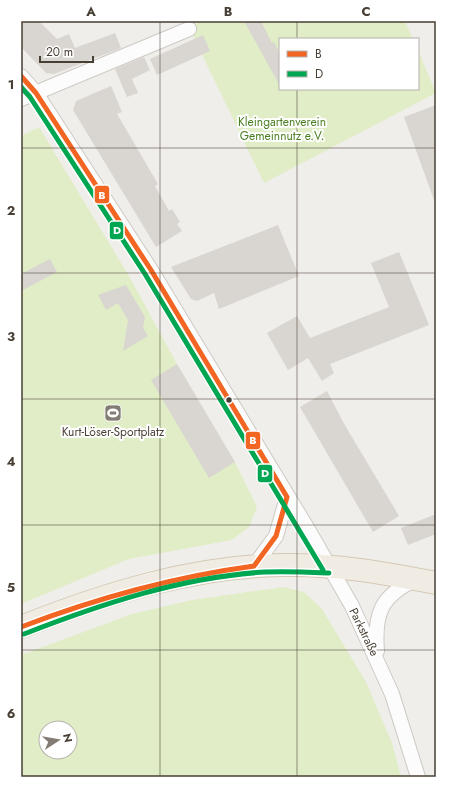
<svg xmlns="http://www.w3.org/2000/svg" width="457" height="798" font-family="Jost,sans-serif">
	<style>
		.green { fill: #e0edc7; fill-rule: evenodd }
		.building { fill: #d9d5d0 }
		.lines { fill: none; stroke-linecap: round; stroke-linejoin: round }
		.minor-casing { stroke: #cdcac5; stroke-width: 16 }
		.primary-casing { stroke: #d4c9b5; stroke-width: 24 }
		.minor { stroke: #fdfcfc; stroke-width: 14 }
		.primary { stroke: #f1ece3; stroke-width: 22 }
		.bus-1-casing { stroke: #fff; stroke-width: 8 }
		.bus-2-casing { stroke: #fff; stroke-width: 8 }
		.bus-1 { stroke: #f26522; stroke-width: 5 }
		.bus-2 { stroke: #00a651; stroke-width: 5 }
		.grid { fill: none; stroke: #483f34; stroke-width: 1; stroke-opacity: 0.55 }
		.bus-dot { fill: #483f34; stroke: #fff; stroke-width: 1.5 }
		.labels { text-anchor: middle; dominant-baseline: central; stroke-width: 4; stroke-linejoin: round; paint-order: stroke }
		.park-label { font-size: 12px; fill: #4b7f22; stroke: #fff }
		.poi-label { font-size: 12px; fill: #483f34; stroke: #fff }
		.street-label { font-size: 12px; fill: #483f34; stroke: #fff }
		.line-badge { stroke: #fff; stroke-width: 1.5 }
		.badge-label { font-size: 11px; text-anchor: middle; font-weight: bold; fill: #fff }
		.neatline { fill: none; stroke: #483f34; stroke-width: 1.5 }
		.grid-label { font-size: 13px; text-anchor: middle; font-weight: bold; fill: #483f34 }
	</style>
	<rect width="100%" height="100%" fill="#f0eeea"/>
	<path class="green" d="M188,21H405L413,39H280V89H418V50L436,93L264,183L195,40Z
		M39,127L129,276L177,364L235,462L257,507L249,527L232,540L129,559L21,604V136Z
		M283,587L304,592L322,609L366,682L392,743L401,777H21V655L132,614L192,600ZM46,728H70V752H46Z"/>
	<path class="building" d="M21,21H39L57,39L69,34L75,48L115,33L121,48L54,74L46,73L21,47Z
		M244,21H261L272,43L274,42L280,54V86Z
		M203,35L210,51L157,75L150,59Z
		M144,57L150,70L132,79L138,93L127,97L115,69Z
		M111,86L122,112L117,114L158,184L155,186L169,211L172,209L180,222L177,224L182,231L156,247L73,110L76,101Z
		M436,105V200H434L404,117Z
		M278,225L299,276L219,309L214,293L197,301L191,299L171,267Z
		M399,252L429,325L330,364L334,373L322,381L308,358L288,370L267,333L297,316L310,338L389,307L371,263Z
		M50,259L57,272L21,291V274Z
		M126,285L145,317L143,328L148,336L123,351L128,320L118,303L106,310L98,295Z
		M177,364L235,462L209,478L151,380Z
		M327,391L343,422L399,516L373,532L300,407Z
		M436,514V534L408,545L401,528Z"/>
	<g class="lines">
		<g class="minor-casing">
			<path id="minor" d="M21,76L36,93L151,270L309,531L352,606L392,694L418,777
				M21,99L189,29
				M254,566L276,536L287,497
				M377,651C374,613 381,596 416,579"/>
		</g>
		<g class="primary-casing">
			<path id="primary" d="M21,627C104,594 193,566 283,565C334,564 385,573 436,583"/>
		</g>
		<use href="#minor" class="minor"/>
		<use href="#primary" class="primary"/>
		<g class="bus-1-casing">
			<path id="bus-1" d="M21,76L36,93L151,270L287,497L276,536L254,566
				M21,627C97,598 173,577 254,566"/>
		</g>
		<g class="bus-2-casing">
			<path id="bus-2" d="M21,87L30,97L145,274L323,570
				M24,634C101,604 182,577 265,572C286,571 307,572 329,573"/>
		</g>
		<use href="#bus-1" class="bus-1"/>
		<use href="#bus-2" class="bus-2"/>
	</g>
	<path class="grid" d="M160,21V777M297,21V39M297,89V777M21,148H436M21,273H436M21,399H436M21,525H436M21,650H436"/>
	<defs>
		<g id="stadium-square" transform="scale(0.9)"><rect x="-9" y="-9" width="18" height="18" rx="4" fill="#837c74" stroke="#fff"/><path d="M0-5a6.5 5 0 1 0 0 10a6.5 5 0 1 0 0-10ZM-3.5-1.8h7v3.6h-7Z" fill="#fff"/></g>
	</defs>
	<g fill-rule="evenodd">
		<use href="#stadium-square" x="113" y="413"/>
	</g>
	<circle class="bus-dot" cx="229" cy="400" r="3.5"/>
	<g class="labels">
		<g class="park-label">
			<text x="282" y="122">Kleingartenverein<tspan x="282" dy="14">Gemeinnutz e.V.</tspan></text>
		</g>
		<g class="poi-label">
			<text x="113" y="432">Kurt-Löser-Sportplatz</text>
		</g>
		<g class="street-label">
			<text transform="translate(364 632) rotate(64)">Parkstraße</text>
		</g>
	</g>
	<g class="line-badge">
		<rect x="94" y="185" width="16" height="19" rx="4" fill="#f26522"/>
		<rect x="109" y="221" width="15" height="19" rx="4" fill="#00a651"/>
		<rect x="245" y="431" width="16" height="19" rx="4" fill="#f26522"/>
		<rect x="257" y="464" width="16" height="19" rx="4" fill="#00a651"/>
	</g>
	<g class="badge-label">
		<text x="102" y="199">B</text>
		<text x="117" y="234">D</text>
		<text x="253" y="444">B</text>
		<text x="265" y="477">D</text>
	</g>
	<rect width="457" height="798" fill="none" stroke="#ffffff" stroke-width="44"/>
	<rect x="279" y="38" width="140" height="52" fill="#ffffff" stroke="#b6b2ae"/>
	<rect x="287" y="51" width="20" height="6" fill="#f26522" stroke="#b6b2ae"/>
	<text x="315" y="58" font-size="12" fill="#483f34">B</text>
	<rect x="287" y="71" width="20" height="6" fill="#00a651" stroke="#b6b2ae"/>
	<text x="315" y="78" font-size="12" fill="#483f34">D</text>
	<g transform="translate(58 740) rotate(78)"><circle r="19" fill="#ffffff" stroke="#b6b2ae"/>
	<path d="M0-3L7 15L0 10L-7 15Z" fill="#837c74"/>
	<text y="-6" font-size="11" font-weight="bold" text-anchor="middle" fill="#483f34">N</text>
	</g>
	<path d="M40 56v6h53v-6" fill="none" stroke="#483f34" stroke-width="2"/>
	<text x="46" y="56" font-size="12" fill="#483f34" stroke="#ffffff" stroke-width="3" paint-order="stroke">20 m</text>
	<rect x="22" y="22" width="413" height="754" class="neatline"/>
	<g class="grid-label">
		<text x="91" y="16">A</text>
		<text x="228" y="16">B</text>
		<text x="366" y="16">C</text>
		<text x="11" y="89">1</text>
		<text x="11" y="215">2</text>
		<text x="11" y="341">3</text>
		<text x="11" y="466">4</text>
		<text x="11" y="592">5</text>
		<text x="11" y="718">6</text>
	</g>
</svg>
